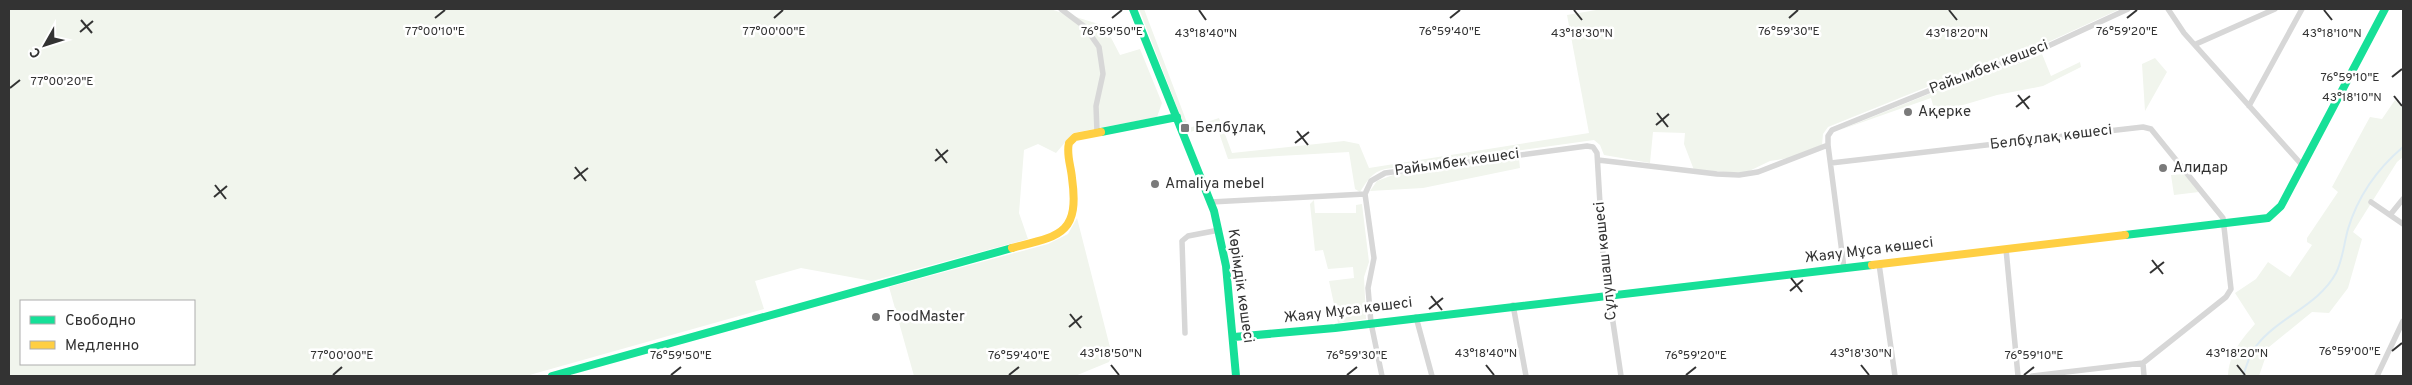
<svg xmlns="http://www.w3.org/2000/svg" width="2412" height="385" font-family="Overpass,sans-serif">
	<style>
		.green { fill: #f1f5ed; fill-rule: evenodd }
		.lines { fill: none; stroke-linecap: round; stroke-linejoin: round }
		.stream { stroke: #ddebf3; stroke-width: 2 }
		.street { stroke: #d7d7d7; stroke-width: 5.5 }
		.fast { stroke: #16e098; stroke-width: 8 }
		.slow { stroke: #ffcf43; stroke-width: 8 }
		.ticks { fill: none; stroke: #333; stroke-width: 2 }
		.poi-dot { fill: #7a7a7a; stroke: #fff; stroke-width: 2 }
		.labels { text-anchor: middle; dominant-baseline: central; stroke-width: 5; stroke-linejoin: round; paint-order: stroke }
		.street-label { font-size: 15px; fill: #333; stroke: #fff }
		.poi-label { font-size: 15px; fill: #333; stroke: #fff; text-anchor: start }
		.ticks-label { font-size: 12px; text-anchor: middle; fill: #333; stroke: #fff; stroke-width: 5; stroke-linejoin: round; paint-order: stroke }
	</style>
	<rect width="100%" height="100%" fill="#fff"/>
	<path class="green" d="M9,9H1050L1105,26L1120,55L1140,49L1162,103L1157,117L1073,133L1056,153L1038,144L1024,150L1019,213L1028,239L872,281L801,268L755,281L764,309L526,376H9ZM21,301H194V364H21Z
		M1139,9H1144L1189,128L1219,118L1232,153L1344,141L1359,144L1369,168L1589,133L1567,15L1602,9H2120L2018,56L1984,64L1828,127L1823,134L1822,145L1789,158L1770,161L1745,173L1694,170L1684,144L1685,133L1653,132L1650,163L1604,155L1600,145L1594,140L1385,169C1372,172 1367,181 1360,192L1355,189L1349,152L1228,159L1216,124L1187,133Z
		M2042,54L2051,76L2080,62L2081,67L2043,86L1997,95L1963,105L1934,109L1931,98L1840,130L1996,67L2015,65Z
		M2155,58L2167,72L2145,111L2142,64Z
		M2395,100L2403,107V157L2397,162L2353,232L2362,239L2348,288L2329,313L2312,312L2269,347L2259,376H2228C2229,354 2241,340 2255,324L2235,293L2256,279L2268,262L2290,277L2312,245L2307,242V238L2338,192L2332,187L2365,126L2370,117L2382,119Z
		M1519,159L1520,168L1423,188L1370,191L1377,181L1393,175Z
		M2185,174L2199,192L2174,195L2171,175Z
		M1314,200L1315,213H1356V205L1362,204L1369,262L1364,277L1366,319L1338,323L1329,281L1354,278L1353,267L1328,269L1323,250L1315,251L1310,204Z
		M1077,218L1112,355L1109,362L1075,376H914L889,287L1048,244L1068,234Z"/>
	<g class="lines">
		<path class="stream" d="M2243,376C2247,365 2249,354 2257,345C2279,317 2319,305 2336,273C2343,259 2344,243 2348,229C2358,196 2377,169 2403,147"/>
		<path class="street" d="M1061,9L1085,27L1099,47L1103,74L1096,106L1097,132
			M2168,9L2184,33L2302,165
			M2196,44L2275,9
			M2249,106L2302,9
			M1598,160L1717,174L1739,175L1758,172L1828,145
			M1831,163L2143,127L2151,129L2223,218L2231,289L2226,297L2143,363
			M1211,202L1365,194
			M2371,202L2403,224
			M2390,215L2403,199
			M2006,249L2018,376
			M1879,264L1895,376
			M1844,268L1828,145V136L1832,130L1990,66L2016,61L2128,9
			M1513,305L1526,376
			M1416,317L1432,376
			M1185,333L1182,241L1188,236L1219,230
			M2143,363L2144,376
			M1382,376L1371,323L1368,288L1374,258L1365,194L1371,181L1385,173L1587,146L1593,147L1597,153L1603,255L1621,376
			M2032,376L2143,363
			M2377,376L2403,321"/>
		<path class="fast" d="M1133,9L1214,211L1226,266L1236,376
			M1101,132L1177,117
			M2125,235L2268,218L2281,206L2385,9
			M1234,337L1335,328L1872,265
			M552,376L1012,248"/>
		<path class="slow" d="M1012,248C1059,236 1080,235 1072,178C1071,166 1066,154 1069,143L1075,137L1101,132
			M1872,265L2125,235"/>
	</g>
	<path class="ticks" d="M1199,10L1206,20M1574,10L1582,20M1949,10L1957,20M2324,10L2332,20M435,18L445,10M774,18L783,10M1112,18L1122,10M1450,18L1460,10M1789,18L1798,10M2127,18L2137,10M81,20L92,33M80,32L93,21M2392,77L2402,69M10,88L20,80M2018,95L2029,109M2394,96L2402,106M2016,107L2030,96M1657,113L1668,127M1656,125L1669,114M1297,131L1308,145M1295,143L1309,132M936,149L947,163M935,161L948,150M575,167L586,181M574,179L588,168M215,185L226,199M214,197L227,186M2152,260L2163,274M2150,273L2164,262M1791,278L1802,292M1790,291L1803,280M1431,296L1442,310M1429,309L1443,298M1070,314L1081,328M1069,327L1082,316M2392,351L2402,343M1111,365L1119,375M1486,365L1494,375M1861,365L1869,375M2237,365L2245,375M333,375L342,367M671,375L681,367M1009,375L1019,367M1347,375L1357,367M1686,375L1696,367M2024,375L2034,367"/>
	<g class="poi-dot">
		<circle cx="1908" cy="112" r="5"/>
		<rect x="1180" y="123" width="10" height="10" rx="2.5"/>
		<circle cx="2163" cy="168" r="5"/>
		<circle cx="1155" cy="184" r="5"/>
		<circle cx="876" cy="317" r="5"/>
	</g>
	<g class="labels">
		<g class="street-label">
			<text transform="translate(1989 68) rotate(-21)">Райымбек көшесі</text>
			<text transform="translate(2051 138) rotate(-7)">Белбұлақ көшесі</text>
			<text transform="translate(1457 163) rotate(-8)">Райымбек көшесі</text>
			<text transform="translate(1869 251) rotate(-7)">Жаяу Мұса көшесі</text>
			<text transform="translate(1606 261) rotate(-96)">Сұлушаш көшесі</text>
			<text transform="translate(1240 286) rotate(82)">Көрімдік көшесі</text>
			<text transform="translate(1348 311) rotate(-7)">Жаяу Мұса көшесі</text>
		</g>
		<g class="poi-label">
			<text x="1918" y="112">Ақерке</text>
			<text x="1195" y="128">Белбұлақ</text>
			<text x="2173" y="168">Алидар</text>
			<text x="1165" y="184">Amaliya mebel</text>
			<text x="886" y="317">FoodMaster</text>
		</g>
	</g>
	<g class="ticks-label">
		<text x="435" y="35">77°00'10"E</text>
		<text x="774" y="35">77°00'00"E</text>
		<text x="1112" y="35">76°59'50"E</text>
		<text x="1450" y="35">76°59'40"E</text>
		<text x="1789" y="35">76°59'30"E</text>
		<text x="2127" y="35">76°59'20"E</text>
		<text x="1206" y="37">43°18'40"N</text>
		<text x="1582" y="37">43°18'30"N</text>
		<text x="1957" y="37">43°18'20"N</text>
		<text x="2332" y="37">43°18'10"N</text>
		<text x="2350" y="81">76°59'10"E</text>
		<text x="62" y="85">77°00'20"E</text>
		<text x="2352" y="101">43°18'10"N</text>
		<text x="2350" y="355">76°59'00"E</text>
		<text x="1111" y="357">43°18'50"N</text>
		<text x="1486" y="357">43°18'40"N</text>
		<text x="1861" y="357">43°18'30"N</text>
		<text x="2237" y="357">43°18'20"N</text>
		<text x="342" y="359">77°00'00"E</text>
		<text x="681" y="359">76°59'50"E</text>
		<text x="1019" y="359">76°59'40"E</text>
		<text x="1357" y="359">76°59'30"E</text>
		<text x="1696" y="359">76°59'20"E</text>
		<text x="2034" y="359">76°59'10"E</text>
	</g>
	<rect width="2412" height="385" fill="none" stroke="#333333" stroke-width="20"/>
	<rect x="20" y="300" width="175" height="65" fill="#ffffff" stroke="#adadad"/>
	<rect x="30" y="316" width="25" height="8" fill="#16e098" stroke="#adadad"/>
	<text x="65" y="325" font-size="15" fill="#333333">Свободно</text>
	<rect x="30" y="341" width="25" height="8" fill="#ffcf43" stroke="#adadad"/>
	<text x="65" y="350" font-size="15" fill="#333333">Медленно</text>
	<g transform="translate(45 45) rotate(231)" stroke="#ffffff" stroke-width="4" paint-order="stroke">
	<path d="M0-4L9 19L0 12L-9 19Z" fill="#333333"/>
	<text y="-8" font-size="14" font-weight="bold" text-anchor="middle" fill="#333333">С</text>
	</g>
</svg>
